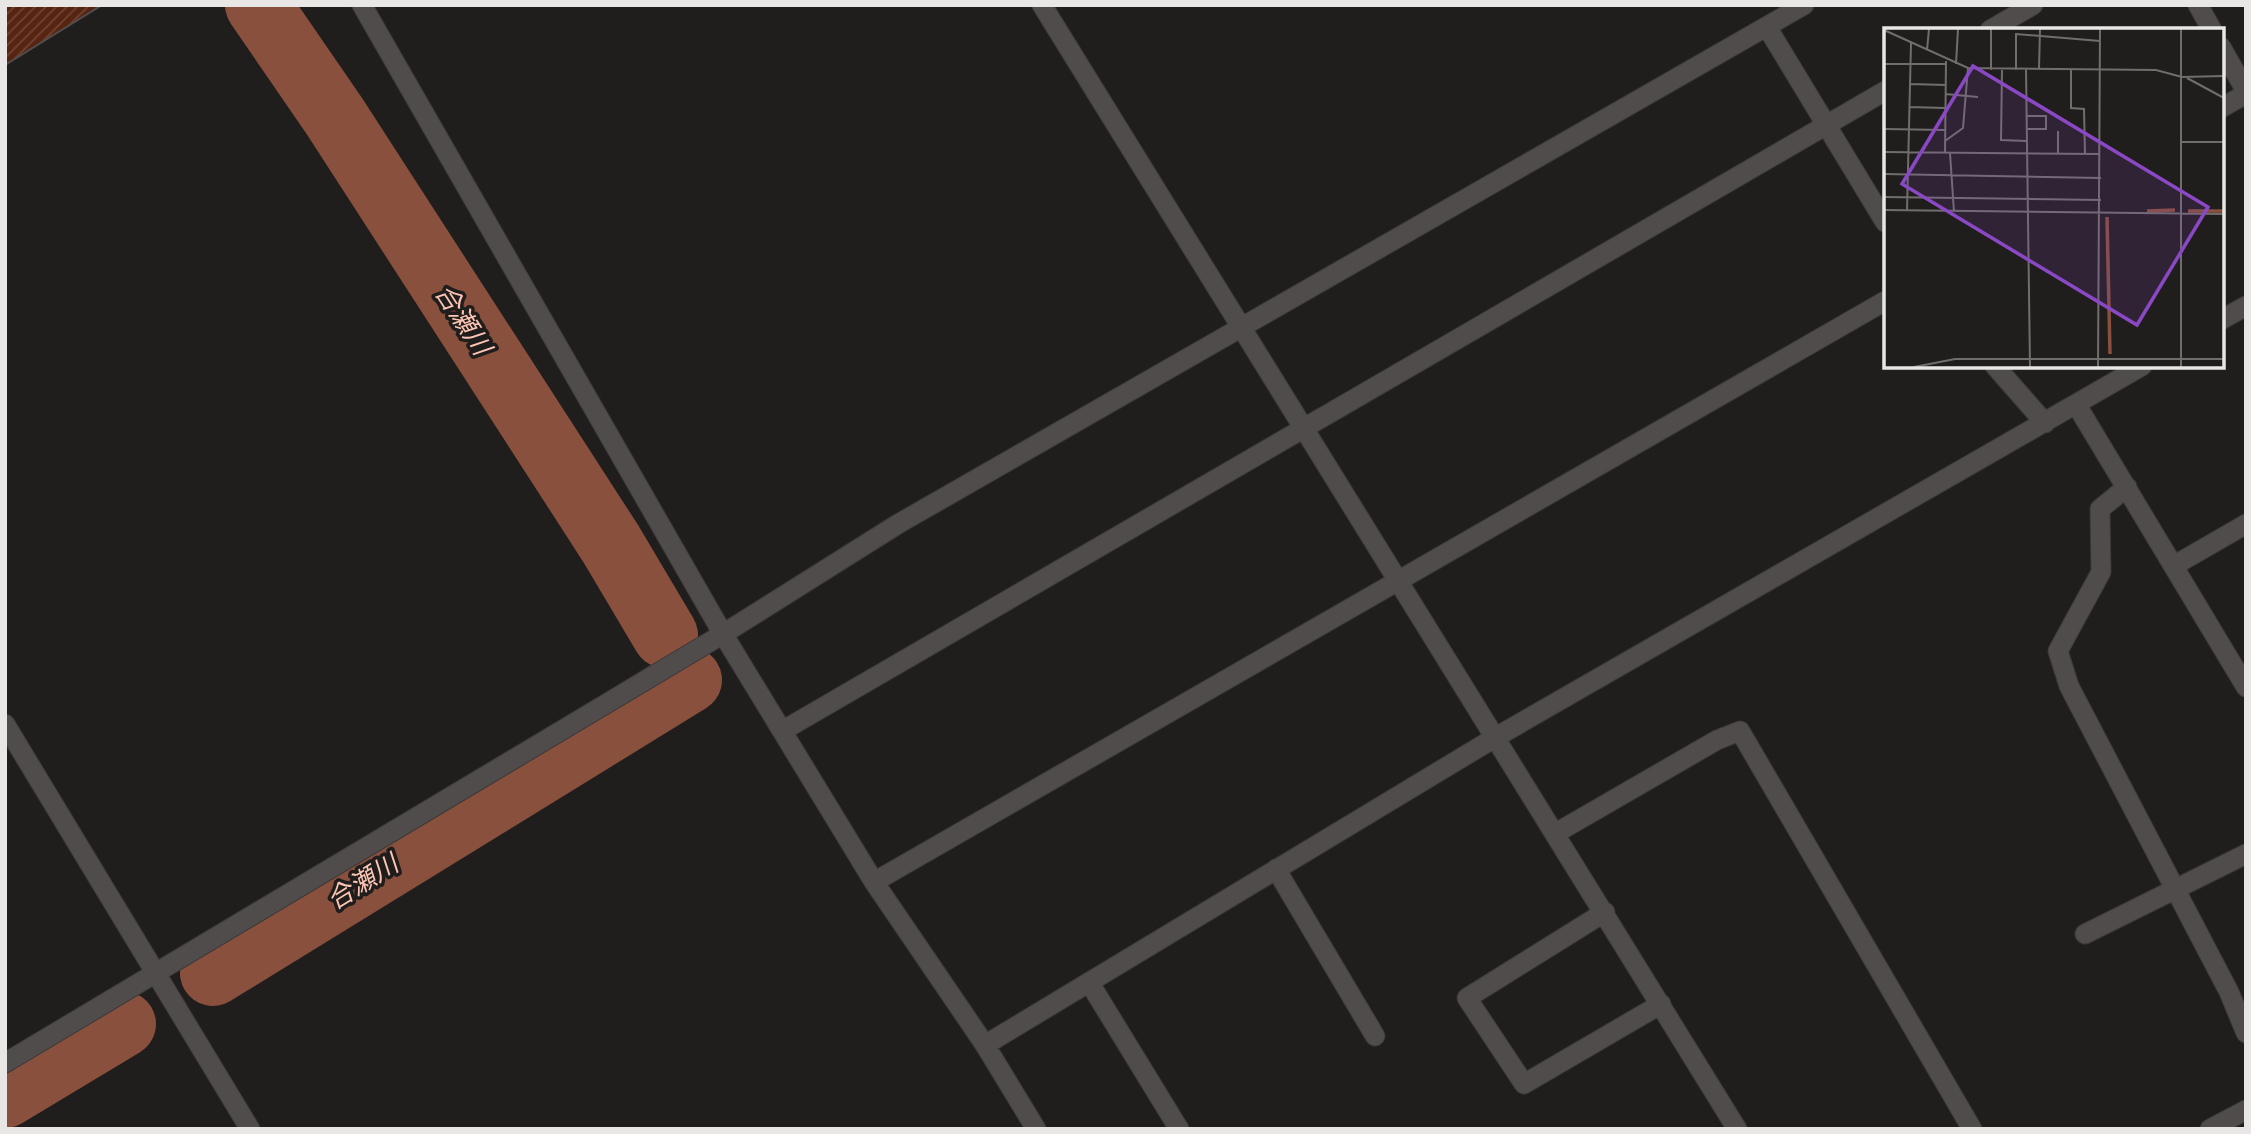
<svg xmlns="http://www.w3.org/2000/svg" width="2251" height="1134" font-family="Manrope,'Noto Sans JP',sans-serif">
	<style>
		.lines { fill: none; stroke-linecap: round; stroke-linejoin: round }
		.river { stroke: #89503d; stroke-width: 66 }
		.building { fill: url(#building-hatch); stroke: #504d4c; stroke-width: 2 }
		.minor-casing { stroke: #3b3938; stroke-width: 21 }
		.tertiary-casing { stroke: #3b3938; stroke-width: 21 }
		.minor { stroke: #4f4c4b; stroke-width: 19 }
		.tertiary { stroke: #4f4c4b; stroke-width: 19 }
		.labels { text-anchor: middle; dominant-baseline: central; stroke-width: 7; stroke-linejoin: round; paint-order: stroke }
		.water-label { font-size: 26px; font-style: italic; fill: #fcc5b3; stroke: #201d1d }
		.inset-river { fill: none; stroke: #89503d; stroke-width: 3.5 }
		.inset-road { fill: none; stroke: #706e6d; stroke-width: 2 }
		.view { fill: #8b48c5; fill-opacity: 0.15; stroke: #8b48c5; stroke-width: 3.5 }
		.inset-edge { fill: none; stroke: #e8e7e6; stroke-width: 3.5 }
	</style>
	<defs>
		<pattern id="building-hatch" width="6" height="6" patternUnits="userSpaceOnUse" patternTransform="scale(1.75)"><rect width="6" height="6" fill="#582412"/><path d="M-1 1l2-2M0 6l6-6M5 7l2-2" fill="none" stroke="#704434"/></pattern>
	</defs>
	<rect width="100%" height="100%" fill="#201d1d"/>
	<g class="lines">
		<path class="river" d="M258,5L335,117L611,544L665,635
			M213,973L689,680
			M5,1095L123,1024"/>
	</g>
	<path class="building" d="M5,5H102L5,65Z"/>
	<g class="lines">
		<g class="minor-casing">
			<path id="minor" d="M362,5L723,634L874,882L985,1045L1036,1129
				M1042,5L1737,1129
				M2198,5L2212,30
				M1767,27L1885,222
				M1990,30L2033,5
				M2221,47L2246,91
				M2221,108L2246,94
				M2221,320L2246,306
				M1995,366L2045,423
				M2076,404L2246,687
				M2127,487L2100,509L2101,572L2058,651L2069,686L2229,992L2246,1033
				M2175,565L2246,524
				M782,731L1885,91
				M1556,833L1717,740L1740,731L1972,1129
				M1276,869L1375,1036
				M874,882L1885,301
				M1605,912L1467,998L1524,1084L1661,1004
				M2085,934L2246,854
				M1089,982L1179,1129
				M985,1045L1496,737L2142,366
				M5,1063L723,634L898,524L1804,5
				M2210,1129L2246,1110"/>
		</g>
		<g class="tertiary-casing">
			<path id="tertiary" d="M5,724L250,1129"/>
		</g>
		<use href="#minor" class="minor"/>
		<use href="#tertiary" class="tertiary"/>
	</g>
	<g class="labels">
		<g class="water-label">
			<text transform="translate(464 319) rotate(57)">合瀬川</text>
			<text transform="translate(362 881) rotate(-32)">合瀬川</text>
		</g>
	</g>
	<g transform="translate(1884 28)">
		<rect width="340" height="340" fill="#201d1d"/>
		<path class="inset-river" d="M263,183L291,182M304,183H340M223,189L226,326"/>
		<path class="inset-road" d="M297,1V339M0,2L84,40L272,42L298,49L340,48M43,22L45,1M0,36H62M72,36L74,1M142,41L146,339M155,41L156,1M107,42V1M118,42L117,112L142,113M132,42V6L216,13M187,42V80L200,81L201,126M303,50L340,70M26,56L62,57M61,66L94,69M25,79L61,80M142,88H162V101H142M0,101L61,102M61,113L79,100L84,40M297,114H340M0,124L215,126M61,125L62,33M66,125L70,184M174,126V103M0,146L217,150M0,169L217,172M0,182L340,186M23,183L27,15M30,339L71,331H340M214,339L216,1"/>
		<path class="view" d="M89,38L324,179L253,297L18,156Z"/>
		<rect width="340" height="340" class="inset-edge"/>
	</g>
	<rect width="2251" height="1134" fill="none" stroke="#e8e7e6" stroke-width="14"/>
</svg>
